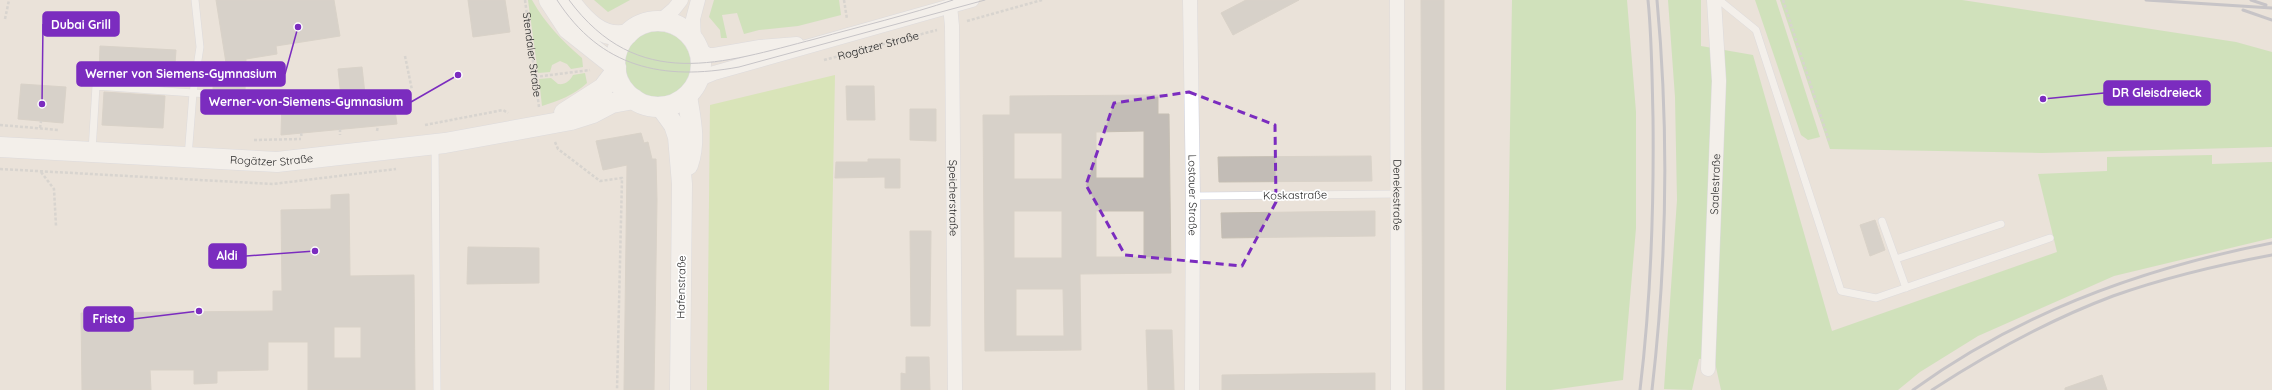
<svg xmlns="http://www.w3.org/2000/svg" width="2272" height="390" font-family="Quicksand,sans-serif">
	<style>
		.green { fill: #b1df97 }
		.pitch { fill: #c5e693 }
		.building { fill: #c2bcb6; stroke: #c5beb3; fill-rule: evenodd }
		.lines { fill: none; stroke-linecap: round; stroke-linejoin: round }
		.lane-casing { stroke: #cfd2e0; stroke-width: 8 }
		.street-casing { stroke: #cfd2e0; stroke-width: 15 }
		.secondary-casing { stroke: #cfd2e0; stroke-width: 21 }
		.path { stroke: #c3c3c3; stroke-width: 2.5; stroke-dasharray: 3 2; stroke-linecap: butt }
		.lane { stroke: #fff; stroke-width: 7 }
		.street { stroke: #fff; stroke-width: 14 }
		.secondary { stroke: #fff; stroke-width: 20 }
		.tram { stroke: #9da0b1; stroke-width: 1 }
		.rail { stroke: #9da0b1; stroke-width: 3 }
		.marked { fill: none; stroke: #7b2cbf; stroke-width: 3; stroke-dasharray: 8 5; stroke-linejoin: round }
		.labels { text-anchor: middle; dominant-baseline: central; stroke-width: 3.5; stroke-linejoin: round; paint-order: stroke }
		.street-label { font-size: 11px; fill: #272727; stroke: #fff }
		.leader { fill: none; stroke: #7b2cbf; stroke-width: 1.5 }
		.callout-dot { fill: #7b2cbf; stroke: #fff; stroke-width: 1.5 }
		.callout { fill: #7b2cbf; stroke: #7b2cbf; stroke-width: 1.5 }
		.callout-label { font-size: 12px; text-anchor: middle; font-weight: bold; fill: #fff }
	</style>
	<rect width="100%" height="100%" fill="#eae2d9"/>
	<path class="green" d="M528,0H532C545,23 562,41 582,58L583,67L571,69L567,64L560,61L552,65L550,72L538,73Z
		M594,0H630L608,12Z
		M714,0H839L841,15L798,26L759,30L744,34L737,13L722,15L727,38H721L720,30L709,17Z
		M1512,0H1627L1636,112V228L1623,380L1551,390H1506Z
		M1668,0H1701V46L1753,55L1832,331L2057,252L2038,174L2107,171V157L2212,155V164L2272,162V238L2114,276L1978,336L1920,372L1898,390H1721L1714,358L1699,359L1692,390L1664,389L1677,200L1675,97Z
		M1755,0H1776L1820,137L1808,140L1801,135Z
		M1780,0H1962L2236,42L2272,52V147L2042,153L1830,149Z
		M623 65a34 34 0 1 1 68 0a34 34 0 1 1-68 0Z
		M585,73L587,83C574,95 558,101 542,106L539,79L551,78L558,84C565,85 570,81 573,75Z"/>
	<path class="pitch" d="M835,75L829,390H707L710,105Z"/>
	<path class="building" d="M216,0H334L340,36L276,46L277,54L246,59L245,91L213,89L214,62L226,63Z
		M468,0H505L510,32L473,37Z
		M1246,0H1299L1233,35L1221,13Z
		M1421,0H1444V390H1423Z
		M100,46L176,50L174,78L166,77L165,86L104,82L105,74H99Z
		M362,67L365,94L392,91L397,124L281,135L282,100L341,97L338,69Z
		M21,84L66,87L63,123L18,119Z
		M846,86H874L875,120H847Z
		M104,92L165,96L163,128L102,125Z
		M1158,95V114H1169L1171,273L1080,274L1081,350L985,351L983,115H1010V96ZM1144,131V178H1096V132ZM1014,133H1062V179H1014ZM1014,211H1062V258H1014ZM1096,211H1144V257H1096ZM1016,289H1063L1064,336H1016Z
		M910,109H936V141L910,140Z
		M641,133L644,143L648,142L652,159H656L657,200L654,390H624L627,165L603,170L596,141Z
		M1371,156L1372,181L1219,182L1218,157Z
		M868,159H900V188H885V177L835,178L836,162H868Z
		M349,194L350,276L414,275L415,390H308V342H268V370L217,371V383L194,384V370H150L151,390H82L81,313L273,311V291H282L281,210L331,209V195ZM334,327H361V358H334Z
		M1375,211V236L1222,238L1221,213Z
		M1875,220L1885,250L1870,256L1860,225Z
		M910,231H931L930,326H911Z
		M468,247L539,248V283L467,284Z
		M1146,330H1172L1174,390H1148Z
		M906,357H929L930,390H901V373L906,374Z
		M1375,373V390H1222V375Z
		M2102,375L2107,390H2065V388Z"/>
	<g class="lines">
		<g class="lane-casing">
			<path id="lane" d="M195,0L200,47L193,93L258,97
				M1719,0L1756,30L1841,291L1876,298L2050,238
				M435,145L437,390
				M92,151L96,86L193,93L188,157
				M1193,196L1398,194
				M1882,221L1906,288
				M1896,259L2001,224"/>
		</g>
		<g class="street-casing">
			<g id="street">
				<path id="s3" d="M1190,0L1193,196L1192,390"/>
				<path id="s4" d="M1397,0L1398,390"/>
				<path id="s5" d="M950,6L952,26L955,390"/>
				<path d="M660,21L674,9L681,0"/>
				<path d="M694,41L693,19L698,0"/>
				<path d="M698,48L708,55H714L760,47L797,44"/>
				<path d="M697,80L714,73L972,0"/>
				<path id="s6" d="M1708,369L1719,81L1714,0"/>
			</g>
		</g>
		<g class="secondary-casing">
			<g id="secondary">
				<path d="M549,0L568,29L616,67"/>
				<path d="M569,0C583,19 602,41 628,34"/>
				<circle cx="658" cy="64" r="43"/>
				<path d="M687,96C691,120 696,142 688,165"/>
				<path d="M661,107L674,125L678,137L682,184L680,390"/>
				<path d="M564,113L603,88L616,71"/>
				<path id="s7" d="M0,147L277,162L445,143L571,120L593,113L612,103L634,99"/>
			</g>
		</g>
		<g class="path">
			<path id="s1" d="M525,0L539,107"/>
			<path d="M844,0L847,19"/>
			<path d="M1783,0L1829,141"/>
			<path d="M5,19L9,0"/>
			<path d="M967,21L1042,0"/>
			<path d="M405,56L412,90"/>
			<path id="s2" d="M824,60L937,30"/>
			<path d="M535,77L590,70"/>
			<path d="M0,125L59,130"/>
			<path d="M425,125L503,110L508,113"/>
			<path d="M40,128L41,121"/>
			<path d="M340,129V135"/>
			<path d="M377,131L378,126"/>
			<path d="M301,133L302,138"/>
			<path d="M254,140L301,139"/>
			<path d="M555,142L558,149L600,181L622,178L617,390"/>
			<path d="M0,169L273,184L396,169"/>
			<path d="M41,172L54,189L56,226"/>
		</g>
		<use href="#lane" class="lane"/>
		<use href="#street" class="street"/>
		<use href="#secondary" class="secondary"/>
		<path class="tram" d="M557,0C601,68 663,81 739,67L985,0
			M569,0C638,93 722,63 815,39C862,26 908,15 953,0"/>
		<path class="rail" d="M2146,0L2272,8
			M2251,0L2266,5
			M2243,10L2272,20
			M1640,390C1651,299 1654,209 1653,118C1652,79 1652,39 1648,0
			M1652,390C1667,261 1669,130 1657,0
			M1913,390C2020,312 2143,268 2272,243
			M1932,390C1989,353 2049,320 2113,296C2164,278 2218,265 2272,255"/>
	</g>
	<path d="M0 0H2272V390H0ZM1189,92L1275,125L1276,202L1242,266L1125,255L1086,185L1114,103Z" fill="#eae2d9" fill-opacity=".55" fill-rule="evenodd"/>
	<path class="marked" d="M1189,92L1275,125L1276,202L1242,266L1125,255L1086,185L1114,103Z"/>
	<g class="labels">
		<g class="street-label">
			<text stroke="none"><textPath href="#s2" startOffset="56">Rogätzer Straße</textPath></text>
			<text stroke="none"><textPath href="#s1" startOffset="55">Stendaler Straße</textPath></text>
			<text stroke="none"><textPath href="#s7" startOffset="272">Rogätzer Straße</textPath></text>
			<text stroke="none"><textPath href="#s6" startOffset="185">Saalestraße</textPath></text>
			<text stroke="none"><textPath href="#s3" startOffset="195">Lostauer Straße</textPath></text>
			<text transform="translate(1295 195) rotate(-1)">Koskastraße</text>
			<text stroke="none"><textPath href="#s4" startOffset="195">Denekestraße</textPath></text>
			<text stroke="none"><textPath href="#s5" startOffset="192">Speicherstraße</textPath></text>
			<text transform="translate(681 287) rotate(-89)">Hafenstraße</text>
		</g>
	</g>
	<path class="leader" d="M42 104L43 24M298 27L285 74M2043 99L2104 93M458 75L411 102M315 251L246 256M199 311L133 319"/>
	<g class="callout-dot">
		<circle cx="42" cy="104" r="4"/>
		<circle cx="298" cy="27" r="4"/>
		<circle cx="2043" cy="99" r="4"/>
		<circle cx="458" cy="75" r="4"/>
		<circle cx="315" cy="251" r="4"/>
		<circle cx="199" cy="311" r="4"/>
	</g>
	<g class="callout">
		<rect x="43" y="12" width="76" height="24" rx="4"/>
		<rect x="77" y="62" width="208" height="24" rx="4"/>
		<rect x="2104" y="81" width="106" height="24" rx="4"/>
		<rect x="201" y="90" width="210" height="24" rx="4"/>
		<rect x="209" y="244" width="37" height="24" rx="4"/>
		<rect x="84" y="307" width="49" height="24" rx="4"/>
	</g>
	<g class="callout-label">
		<text x="81" y="29">Dubai Grill</text>
		<text x="181" y="78">Werner von Siemens-Gymnasium</text>
		<text x="2157" y="97">DR Gleisdreieck</text>
		<text x="306" y="106">Werner-von-Siemens-Gymnasium</text>
		<text x="227" y="260">Aldi</text>
		<text x="109" y="323">Fristo</text>
	</g>
</svg>
